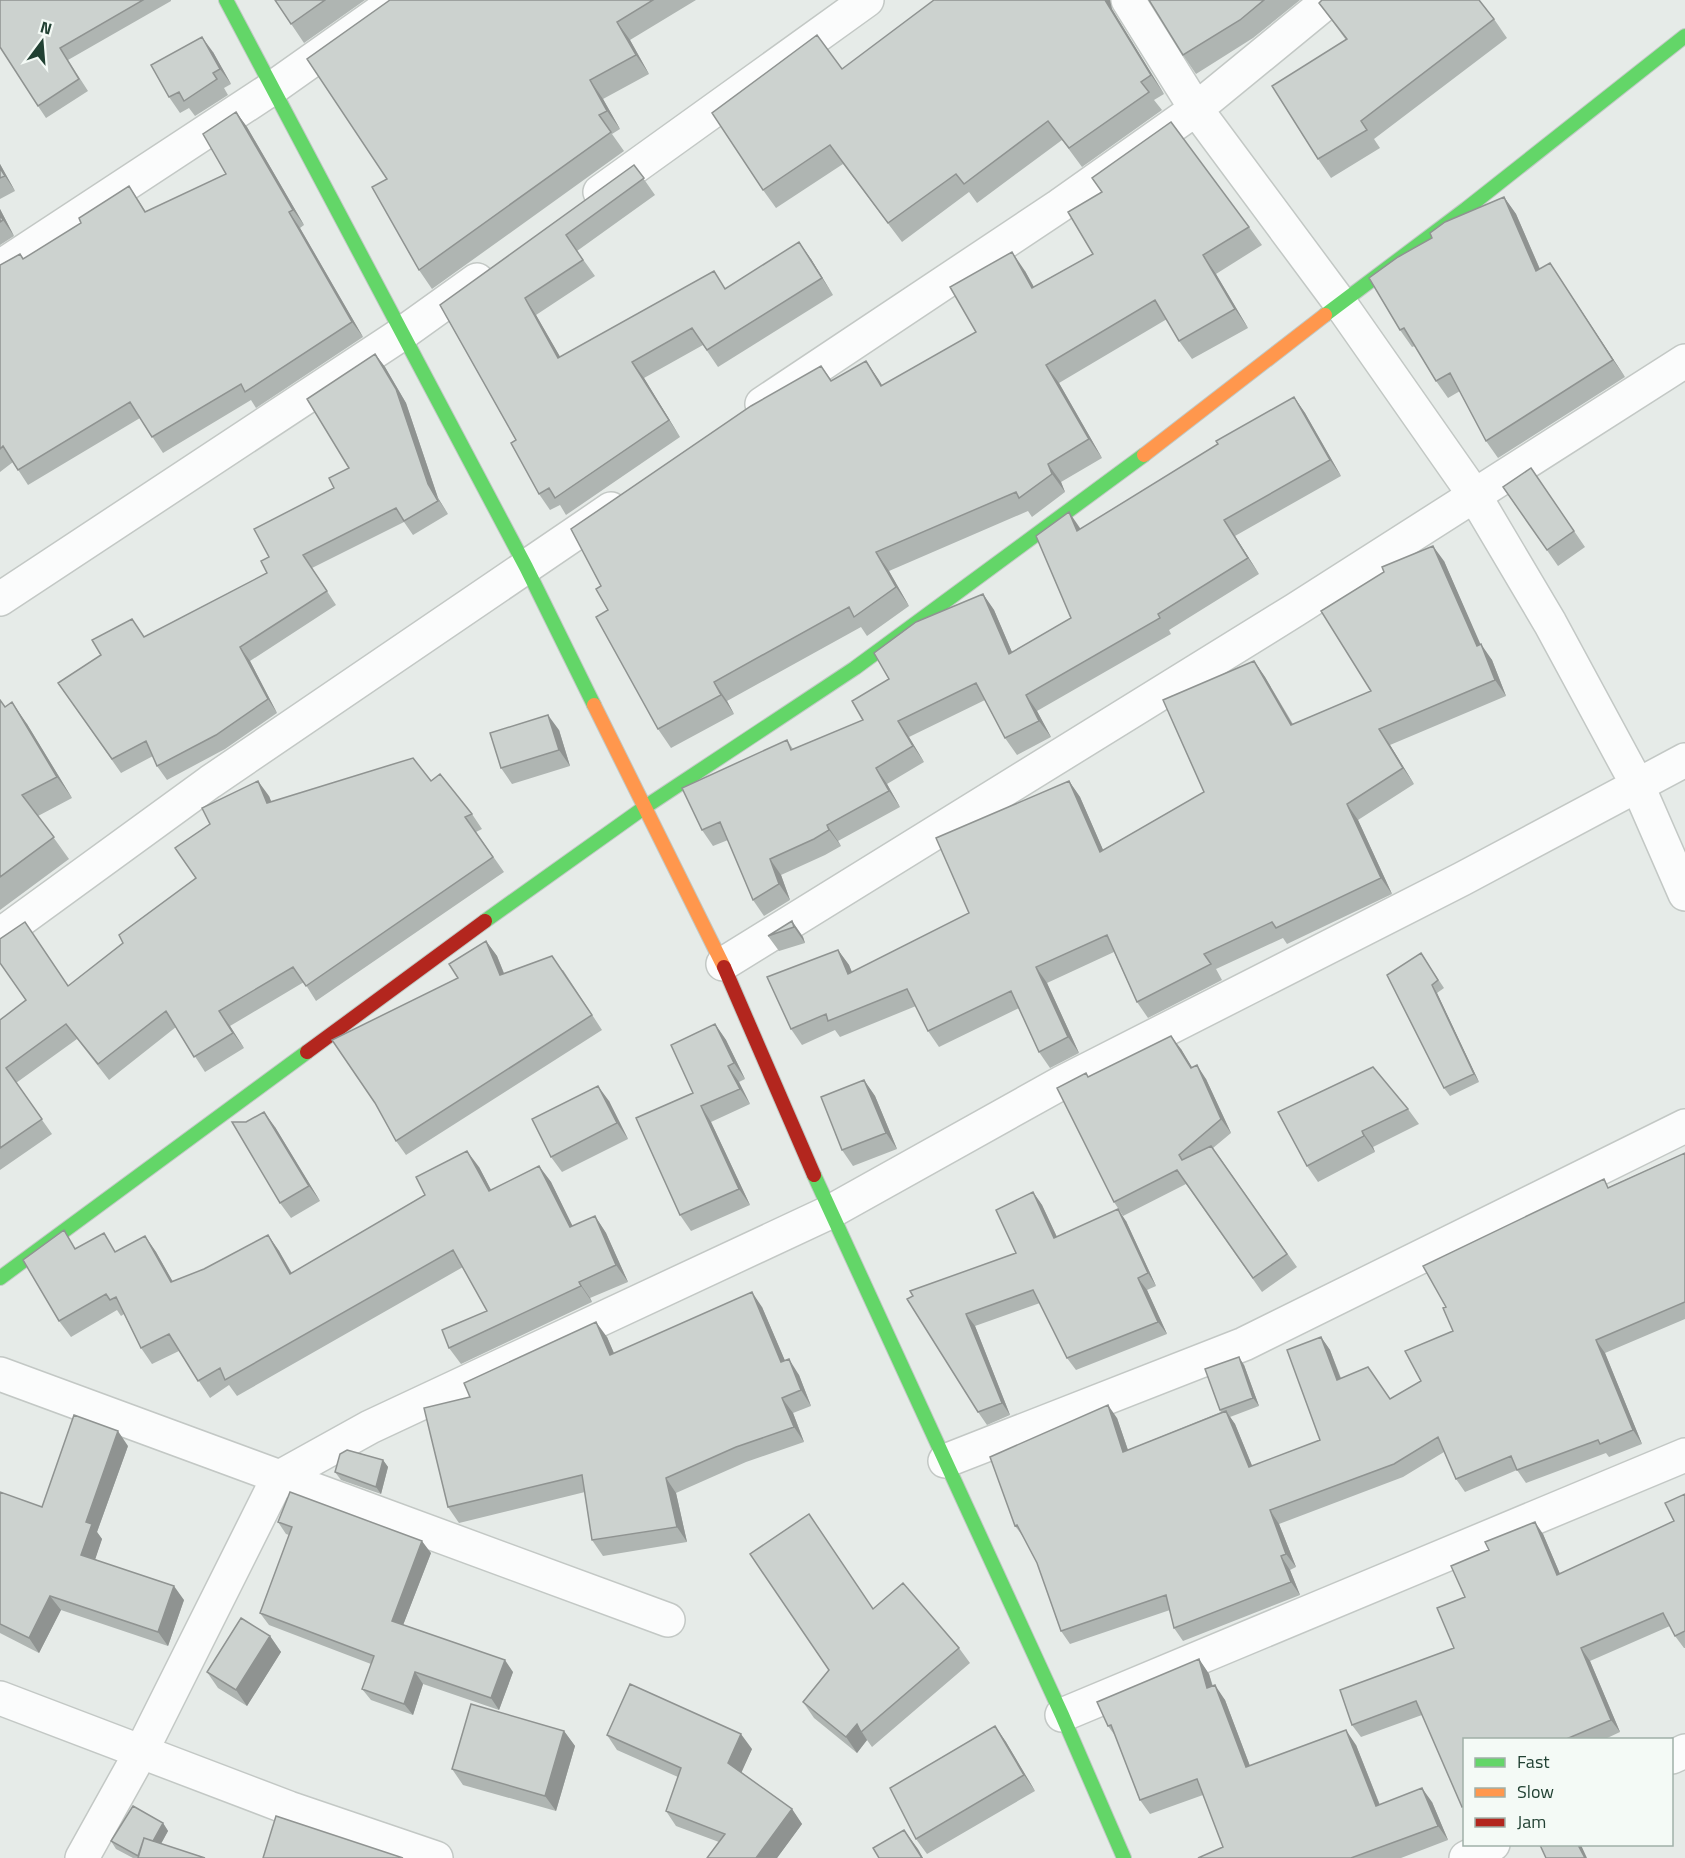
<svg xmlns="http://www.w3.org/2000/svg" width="1685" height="1858" font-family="'Titillium Web',sans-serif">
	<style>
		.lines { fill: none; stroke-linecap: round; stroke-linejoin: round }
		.street-casing { stroke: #c3c8c5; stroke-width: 36 }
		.fast-casing { stroke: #c1c9c5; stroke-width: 16 }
		.slow-casing { stroke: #c1c9c5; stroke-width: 16 }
		.jam-casing { stroke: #c1c9c5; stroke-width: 16 }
		.street { stroke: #fbfcfc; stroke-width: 33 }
		.fast { stroke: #63d668; stroke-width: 14 }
		.slow { stroke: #ff974d; stroke-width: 14 }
		.jam { stroke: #b3261e; stroke-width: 14 }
		.wall { fill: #afb5b2 }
		.shaded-wall { fill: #8f9391 }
		.building { fill: #ccd2cf; stroke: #8f9391; stroke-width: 1.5 }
	</style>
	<rect width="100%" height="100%" fill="#e6ebe8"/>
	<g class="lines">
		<g class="street-casing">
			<path id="street" d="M1128,0L1196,109L1340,303L1473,493L1550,623L1637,784L1685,894
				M600,192L867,0
				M0,267L274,87L397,0
				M762,404L1059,206L1196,109L1329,0
				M0,599L403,333L477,280
				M0,935L210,782L611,509
				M723,964L1295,610L1685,361
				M0,1374L668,1620
				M945,1461L1244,1344L1685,1126
				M0,1698L289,1808L436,1858
				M1062,1715L1685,1455
				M1672,1757L1685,1751
				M82,1858L141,1752L278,1478L370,1427L830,1212L1063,1082L1462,879L1685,760
				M1466,1858L1493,1844"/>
		</g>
		<g class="fast-casing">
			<path id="fast" d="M226,0L526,567L594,705
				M1325,315L1466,209L1685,36
				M485,921L645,807L855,668L1144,455
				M814,1175L1062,1715L1124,1858
				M0,1278L307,1052"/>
		</g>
		<g class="slow-casing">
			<path id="slow" d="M1144,455L1325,315
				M594,705L724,967"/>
		</g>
		<g class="jam-casing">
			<path id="jam" d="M724,967L814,1175
				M307,1052L485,921"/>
		</g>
		<use href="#street" class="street"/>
		<use href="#fast" class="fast"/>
		<use href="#slow" class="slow"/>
		<use href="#jam" class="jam"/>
	</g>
	<path class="wall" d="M0,0H171V1L68,60L88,91L46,118L38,106Z
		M275,0H365L304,43Z
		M390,0H696L630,40L649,74L603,99L620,129L612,134L624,151L432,289L419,270L387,179Z
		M1149,0H1300L1253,38L1196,74L1183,55Z
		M1109,1L1112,9L1164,94L1154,100L1162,110L1082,167L1062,140L977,203L969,192L902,242L843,164L776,208L763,190L842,69Z
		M1319,3L1494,19L1507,38L1374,139L1380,148L1331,178L1318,159L1346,40Z
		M213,52L231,84L224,88L228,95L195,116L189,108L180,113L169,97Z
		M236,112L247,127L304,225L300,228L363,337L256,408L251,400L163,453L140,418L28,485L13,462L0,472V265L20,254L24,259L81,223L129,186L146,212L226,174Z
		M0,164L15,191L0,199Z
		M634,165L655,195L577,251L595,276L536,315L560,357L726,289L811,259L833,295L718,367L703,345L644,378L680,437L566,515L560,505L550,510L539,494L516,440L440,305Z
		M1092,178L1249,227L1262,245L1216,274L1248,328L1192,359L1179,341L1167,319L1059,383L1102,458L1061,482L1065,492L1032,517L1028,511L889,571L909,606L867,636L861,627L727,701L734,714L671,748L658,729L608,610L601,586L821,366L832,381L866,361L882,386L976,332L1025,271L1034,287L1093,254L1102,192Z
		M1504,197L1516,214L1540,269L1561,280L1625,377L1498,458L1486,441L1460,391L1448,398L1436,381L1415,346L1412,347L1400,330Z
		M0,209L14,236L0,245Z
		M375,354L385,367L406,403L438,498L448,514L413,535L404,522L312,568L336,605L250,661L277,713L225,749L167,780L157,766L153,756L121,773L58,683L101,655L144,637L267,573L269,557L334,488L349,468Z
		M1294,397L1305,413L1341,476L1235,536L1259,574L1169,630L1171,634L1037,711L1051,737L1017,755L1005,738L985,700L909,737L924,762L887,784L900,807L838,841L841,846L825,855L781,875L790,900L764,916L753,900L728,840L713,846L702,830L787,740L793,749L863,720L889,679L983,594L994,610L1012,652L1071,618L1081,529Z
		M1531,468L1585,547L1558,566L1503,487Z
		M1444,561L1480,645L1492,660L1506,696L1390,745L1414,784L1358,820L1392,894L1287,944L1283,938L1216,969L1222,980L1148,1018L1137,1002L1114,952L1047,983L1079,1053L1050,1068L1039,1052L1019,1008L939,1047L928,1031L916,1006L840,1037L835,1030L802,1045L791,1029L838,950L849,965L852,972L969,913L1069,781L1080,797L1103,850L1204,792L1254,661L1265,677L1293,724L1371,691Z
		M0,700L5,707L27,724L72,798L38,816L69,859L0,910Z
		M559,730L570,766L512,784L501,768Z
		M431,781L472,814L482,829L476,832L504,872L316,1001L304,982L230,1026L244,1048L205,1072L176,1027L109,1080L77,1039L16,1083L52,1134L0,1170V1020L69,986L123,943L196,878L269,796L271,802Z
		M792,921L803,937L805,943L779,951L768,936Z
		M486,941L497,956L504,973L563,970L602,1030L406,1155L396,1141L458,978Z
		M1421,953L1444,988L1437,993L1479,1082L1450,1096L1444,1088Z
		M715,1024L726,1040L745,1079L739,1082L750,1104L711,1122L750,1205L691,1231L680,1215Z
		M1181,1049L1192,1068L1206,1079L1231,1133L1213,1148L1297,1267L1262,1292L1186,1184L1123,1216L1114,1202L1088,1077Z
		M864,1080L875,1096L897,1149L853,1166L842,1150Z
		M609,1101L628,1139L562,1172L551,1157Z
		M1408,1109L1419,1124L1373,1147L1375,1152L1318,1182L1307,1166L1278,1112Z
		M275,1127L320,1201L291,1218L280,1203Z
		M1685,1153V1319L1605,1353L1642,1444L1609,1457L1606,1453L1526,1483L1517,1470L1465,1492L1456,1479L1444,1452L1403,1477L1279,1524L1296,1567L1290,1570L1300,1595L1183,1641L1174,1628L1170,1610L1070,1644L1061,1631L1037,1563L1025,1539L1015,1526L1117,1418L1128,1450L1221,1412L1220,1410L1244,1365L1259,1406L1230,1417L1235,1424L1252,1466L1320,1440L1321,1337L1330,1350L1341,1378L1390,1399L1421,1381L1453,1331L1446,1307L1609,1187Z
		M539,1166L551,1182L572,1226L595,1216L606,1233L628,1282L590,1298L592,1302L461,1364L449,1348L487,1311L463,1267L237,1396L229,1385L210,1398L179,1351L152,1364L141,1348L124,1314L121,1316L117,1310L71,1337L59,1321L76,1248L117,1252L145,1236L156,1252L173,1282L204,1269L268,1235L279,1251L292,1273L479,1167L491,1190Z
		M1033,1192L1042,1205L1057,1237L1126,1221L1156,1286L1147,1290L1167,1334L1076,1370L1067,1358L1040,1303L975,1326L1010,1415L987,1425L978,1412L913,1296L1016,1253Z
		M762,1307L785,1361L799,1375L811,1406L793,1413L804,1442L746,1462L676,1493L687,1542L603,1556L592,1540L585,1492L459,1523L448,1507L470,1397L607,1337L614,1353Z
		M128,1446L97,1532L102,1539L95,1559L184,1600L168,1646L61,1610L39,1653L0,1633V1492L42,1507Z
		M383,1460L388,1467L381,1494L341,1480L335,1472Z
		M1685,1494V1648H1684L1675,1636L1670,1626L1590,1661L1620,1732L1603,1740H1464L1422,1715L1361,1737L1352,1725L1454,1648L1465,1597L1543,1534L1560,1574L1674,1521Z
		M278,1522L431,1553L403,1625L513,1672L499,1710L423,1684L413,1715L371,1700L362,1689L371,1664L269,1625L260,1613L289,1535L286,1534Z
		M874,1609L959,1648L970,1663L872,1747L867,1740L857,1753L814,1718L803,1702L829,1670Z
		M270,1636L281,1652L247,1706L218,1688L207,1672Z
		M1199,1659L1209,1674L1213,1686L1225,1700L1250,1766L1356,1745L1380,1805L1432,1802L1448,1840L1401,1858H1198L1223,1847L1203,1795L1150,1814L1140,1800L1116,1737L1108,1726Z
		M995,1726L1006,1742L1035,1791L927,1854L916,1839Z
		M564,1731L575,1746L556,1811L463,1785L452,1769Z
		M607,1735L752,1749L741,1772L792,1809L802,1824L777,1858H707L719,1842L676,1826L666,1811L678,1777L617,1750Z
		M163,1823L168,1831L161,1844L205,1858H133L116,1849L111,1841Z"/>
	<path class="shaded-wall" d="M1105,0H1110L1112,9L1164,94L1151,75Z
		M617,22L630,40L649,74L636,55Z
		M202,37L213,52L231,84L220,69Z
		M590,80L603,99L620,129L607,111Z
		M236,112L247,127L304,225L293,210Z
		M0,164L15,191L5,176L0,168Z
		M1504,197L1516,214L1548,288L1536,271Z
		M0,209L14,236L3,220L0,215Z
		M289,212L300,228L363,337L352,322Z
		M799,242L811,259L833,295L822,278Z
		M1012,252L1025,271L1045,307L1032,288Z
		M1203,255L1216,274L1248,328L1235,309Z
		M1550,263L1561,280L1625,377L1613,360Z
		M525,298L536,315L570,374L558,358Z
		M375,354L385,367L406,403L438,498L448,514L428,484Z
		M866,361L879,380L894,405L881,386Z
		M632,362L644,378L680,437L669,420Z
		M1046,365L1059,383L1102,458L1089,439Z
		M1294,397L1305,413L1341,476L1330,460Z
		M1048,464L1061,482L1065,492L1052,474Z
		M1069,512L1080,528L1088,547L1077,531Z
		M1224,520L1235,536L1259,574L1248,558Z
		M1433,546L1444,561L1487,659L1481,644L1492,660L1506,696L1495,680L1477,646Z
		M876,552L889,571L909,606L896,587Z
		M983,594L994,610L1020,671L1009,654Z
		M240,647L250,661L277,713L268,699Z
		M1254,661L1265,677L1302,741L1291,725Z
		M714,682L727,701L734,714L721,695Z
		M1026,695L1037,711L1051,737L1039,721Z
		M12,702L27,724L72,798L57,777Z
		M548,715L559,730L570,766L559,750Z
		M898,721L909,737L924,762L913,746Z
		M1379,729L1390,745L1414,784L1403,768Z
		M876,768L887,784L900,807L889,791Z
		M258,781L269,796L278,818L267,803Z
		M1069,781L1080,797L1111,868L1100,852Z
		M1347,804L1358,820L1392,894L1381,878Z
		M827,825L838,841L841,846L829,830Z
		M770,859L781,875L790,900L779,884Z
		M792,921L803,937L805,943L794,927Z
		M486,941L497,956L510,989L500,975Z
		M838,950L849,965L859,990L848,974Z
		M1036,967L1047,983L1079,1053L1068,1037Z
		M1432,985L1437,993L1479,1082L1474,1074Z
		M219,1011L230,1026L244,1048L233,1033Z
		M715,1024L726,1040L745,1079L734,1063Z
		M1171,1036L1181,1049L1201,1082L1191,1068Z
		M1197,1065L1206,1079L1231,1133L1221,1119Z
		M728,1066L739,1082L750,1104L740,1089Z
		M864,1080L875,1096L897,1149L886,1133Z
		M598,1086L609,1101L628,1139L617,1123Z
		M701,1106L711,1122L750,1205L739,1189Z
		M264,1112L275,1127L320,1201L309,1186Z
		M1362,1131L1373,1147L1375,1152L1364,1136Z
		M467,1151L479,1167L500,1207L489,1191Z
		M539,1166L551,1182L581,1243L570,1227Z
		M1033,1192L1042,1205L1063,1250L1054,1238Z
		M1118,1209L1126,1221L1156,1286L1148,1273Z
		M595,1216L606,1233L628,1282L616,1265Z
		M268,1235L279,1251L301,1290L290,1274Z
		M145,1236L156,1252L182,1298L171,1282Z
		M1138,1278L1147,1290L1167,1334L1158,1322Z
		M579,1282L590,1298L592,1302L581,1286Z
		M752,1292L762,1307L792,1377L781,1362Z
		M966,1314L975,1326L1010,1415L1002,1403Z
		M596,1322L607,1337L621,1370L610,1355Z
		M1321,1337L1330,1350L1346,1393L1337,1380Z
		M1596,1340L1605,1353L1642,1444L1633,1430Z
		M1239,1357L1244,1365L1259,1406L1253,1398Z
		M789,1359L799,1375L811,1406L801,1390Z
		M782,1398L793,1413L804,1442L794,1427Z
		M1108,1405L1117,1418L1133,1465L1123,1452Z
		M1226,1411L1235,1424L1258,1480L1249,1467Z
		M118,1431L128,1446L97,1532L102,1539L92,1569L81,1555L86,1522Z
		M383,1460L388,1467L381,1494L376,1487Z
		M666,1478L676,1493L687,1542L677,1527Z
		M1270,1510L1279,1524L1296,1567L1286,1554Z
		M1535,1522L1543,1534L1566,1588L1557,1575Z
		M422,1541L431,1553L400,1633L392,1621Z
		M1281,1556L1290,1570L1300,1595L1291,1582Z
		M174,1586L184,1600L168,1646L158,1632Z
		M50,1596L61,1610L39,1653L29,1638Z
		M270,1636L281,1652L247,1706L236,1690Z
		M1581,1648L1590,1661L1620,1732L1611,1720Z
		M1199,1659L1209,1674L1217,1703L1207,1688Z
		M505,1660L513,1672L499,1710L491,1698Z
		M415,1672L423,1684L413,1715L404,1704Z
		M1215,1685L1225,1700L1256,1782L1246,1767Z
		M857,1724L867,1740L857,1753L846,1737Z
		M995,1726L1006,1742L1035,1791L1024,1775Z
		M1346,1730L1356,1745L1386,1821L1376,1806Z
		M564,1731L575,1746L556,1811L545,1796Z
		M741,1734L752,1749L739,1778L728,1763Z
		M1422,1788L1432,1802L1448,1840L1438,1826Z
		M792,1809L802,1824L777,1858H756Z
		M163,1823L168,1831L153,1858H143Z
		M904,1830L918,1849L923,1858H922Z
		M1578,1845H1581L1587,1858H1585Z"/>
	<path class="building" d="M0,0H143L60,48L79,79L38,106L0,47Z
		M275,0H325L291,24Z
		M390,0H653L617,22L636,55L590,80L607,111L599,115L611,132L419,270L372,187L387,179L307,59Z
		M934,0H1105L1151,75L1141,82L1149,92L1069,148L1048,121L964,184L956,174L888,223L830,145L763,190L712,113L817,35L842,69Z
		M1149,0H1264L1240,20L1183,55Z
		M1322,0H1479L1494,19L1361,121L1367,130L1318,159L1272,86L1347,39L1319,3Z
		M202,37L220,69L213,73L217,79L184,101L179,92L169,97L151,65Z
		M236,112L293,210L289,212L352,322L245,392L241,384L152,437L130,402L18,470L3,446L0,449V265L20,254L23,259L81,223L79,218L129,186L145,212L226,174L203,134Z
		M1171,122L1249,227L1203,255L1235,309L1179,341L1155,300L1046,365L1089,439L1048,464L1052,474L1019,498L1016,492L876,552L896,587L854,617L849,607L714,682L721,695L658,729L596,617L608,610L596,589L601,586L571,529L751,406L821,366L831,381L866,361L881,386L976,332L950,287L1012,252L1032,288L1093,254L1068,212L1102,192L1092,178Z
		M634,165L644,178L566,235L583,260L525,298L558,358L714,271L725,289L799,242L822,278L707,350L692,328L632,362L669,420L555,498L549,488L539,494L511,443L516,440L440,305Z
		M0,168L5,176L0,178Z
		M1504,197L1536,271L1550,263L1613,360L1486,441L1450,373L1436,381L1404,328L1400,330L1369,278L1398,257L1432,238L1430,233L1445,222Z
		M0,215L3,220L0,222Z
		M375,354L396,389L428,484L438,501L404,521L396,508L303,555L327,591L240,647L268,699L216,735L157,766L146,741L112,759L58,683L101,655L92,640L132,619L144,637L267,573L261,561L269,557L254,529L334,488L329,478L349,468L307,399Z
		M1294,397L1330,460L1224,520L1248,558L1158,614L1160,618L1026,695L1039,721L1005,738L976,683L898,721L913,746L876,768L889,791L827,825L829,830L814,839L770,859L779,884L753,900L720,822L702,830L682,788L787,740L791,750L863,720L852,701L889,679L874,653L916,622L983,594L1009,654L1071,618L1036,536L1069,512L1077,531L1218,444L1216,441Z
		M1531,468L1574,531L1547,550L1503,487Z
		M1433,546L1477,646L1481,644L1495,680L1379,729L1403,768L1347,804L1381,878L1276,928L1272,922L1204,954L1211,964L1137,1002L1107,935L1036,967L1068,1037L1039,1052L1011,991L928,1031L907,989L828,1021L826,1014L791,1029L767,977L838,950L848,974L969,913L936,838L1069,781L1100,852L1204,792L1163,700L1254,661L1291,725L1371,691L1321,611L1384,572L1382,567Z
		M0,700L5,707L12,702L57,777L22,795L54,837L0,877Z
		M548,715L559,750L501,768L490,733Z
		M413,758L431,781L440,774L472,814L465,817L493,857L306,986L293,967L219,1011L233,1033L194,1057L166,1011L98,1064L66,1024L6,1068L42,1119L0,1148V1020L26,1000L0,963V939L25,922L68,986L123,943L119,935L196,878L175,848L210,824L202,808L258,781L267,803Z
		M792,921L794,927L768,936Z
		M486,941L500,975L552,956L592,1015L396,1141L375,1103L332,1040L458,978L449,964Z
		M1421,953L1438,980L1432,985L1474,1074L1444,1088L1387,975Z
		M715,1024L734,1063L728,1066L740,1089L701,1106L739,1189L680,1215L636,1118L693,1093L671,1045Z
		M1171,1036L1191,1068L1197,1065L1221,1119L1179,1155L1182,1160L1211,1146L1287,1254L1253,1278L1177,1170L1114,1202L1057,1088L1086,1073L1088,1077Z
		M1373,1067L1408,1109L1362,1131L1364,1136L1307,1166L1278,1112Z
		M864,1080L886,1133L842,1150L821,1097Z
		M598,1086L617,1123L551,1157L532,1119Z
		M264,1112L309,1186L280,1203L232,1122H246Z
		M467,1151L489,1191L539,1166L570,1227L595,1216L616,1265L579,1282L581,1286L449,1348L442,1330L487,1311L453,1250L225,1380L220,1368L198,1381L169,1334L141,1348L116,1297L110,1300L106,1294L59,1321L23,1260L64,1230L75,1249L104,1233L115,1252L145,1236L171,1282L204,1269L268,1235L290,1274L425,1195L416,1177Z
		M1685,1153V1302L1596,1340L1633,1430L1600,1444L1598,1440L1517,1470L1511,1456L1456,1479L1438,1437L1394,1464L1270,1510L1286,1554L1281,1556L1291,1582L1174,1628L1166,1595L1061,1631L1037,1563L1017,1525L1015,1526L990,1457L1108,1405L1123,1452L1226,1411L1249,1467L1320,1440L1287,1350L1321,1337L1337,1380L1368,1367L1390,1399L1421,1381L1405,1351L1453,1331L1443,1308L1446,1307L1423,1266L1604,1179L1608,1188Z
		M1033,1192L1054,1238L1118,1209L1148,1273L1138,1278L1158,1322L1067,1358L1033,1290L966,1314L1002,1403L978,1412L907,1299L913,1296L910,1291L1016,1253L996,1210Z
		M752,1292L781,1362L789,1359L801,1390L782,1398L794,1427L736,1447L666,1478L677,1527L592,1540L582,1475L448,1507L424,1408L470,1397L464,1383L596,1322L610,1355Z
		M1239,1357L1253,1398L1220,1410L1205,1369Z
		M74,1415L118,1431L86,1522L92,1524L81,1555L174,1586L158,1632L50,1596L29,1638L0,1624V1492L42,1507Z
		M347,1450L383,1460L376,1487L335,1472L340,1454Z
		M290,1492L422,1541L392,1621L505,1660L491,1698L415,1672L404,1704L362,1689L374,1656L260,1613L292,1527L278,1522Z
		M1685,1494V1631L1675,1636L1663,1613L1581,1648L1611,1720L1564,1740H1464V1806L1462,1807L1416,1701L1352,1725L1340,1690L1454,1648L1437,1608L1465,1597L1451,1566L1489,1550L1485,1542L1535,1522L1557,1575L1674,1521L1665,1503Z
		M809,1514L873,1609L903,1583L959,1648L861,1732L857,1724L846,1737L803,1702L829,1670L750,1554Z
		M241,1618L270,1636L236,1690L207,1672Z
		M1199,1659L1207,1688L1215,1685L1246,1767L1346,1730L1376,1806L1422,1788L1438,1826L1351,1858H1198L1223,1847L1197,1779L1140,1800L1111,1725L1108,1726L1097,1702Z
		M630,1684L741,1734L728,1763L792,1809L756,1858H707L725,1834L666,1811L681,1768L607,1735Z
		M471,1704L564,1731L545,1796L452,1769Z
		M995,1726L1024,1775L916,1839L890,1788Z
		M133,1806L163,1823L153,1841L144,1838L138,1856L111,1841Z
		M276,1816L403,1858H263Z
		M904,1830L922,1858H879L873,1848Z
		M144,1838L205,1858H138Z
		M1540,1845H1578L1585,1858H1546Z"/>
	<rect x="1463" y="1738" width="210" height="108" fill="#f4faf6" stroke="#a0b0a8" stroke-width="1.5"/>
	<rect x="1475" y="1758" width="30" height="9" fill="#63d668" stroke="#a0b0a8" stroke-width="1.5"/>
	<text x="1517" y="1768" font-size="18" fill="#214133">Fast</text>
	<rect x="1475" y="1788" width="30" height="9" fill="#ff974d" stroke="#a0b0a8" stroke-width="1.5"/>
	<text x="1517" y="1798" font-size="18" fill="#214133">Slow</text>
	<rect x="1475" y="1818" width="30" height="9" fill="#b3261e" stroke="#a0b0a8" stroke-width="1.5"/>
	<text x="1517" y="1828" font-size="18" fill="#214133">Jam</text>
	<g transform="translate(42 42) rotate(16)" stroke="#f4faf6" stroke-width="4.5" paint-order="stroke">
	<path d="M0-4.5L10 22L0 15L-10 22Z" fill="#214133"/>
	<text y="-9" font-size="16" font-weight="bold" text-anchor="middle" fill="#214133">N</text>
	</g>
</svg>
